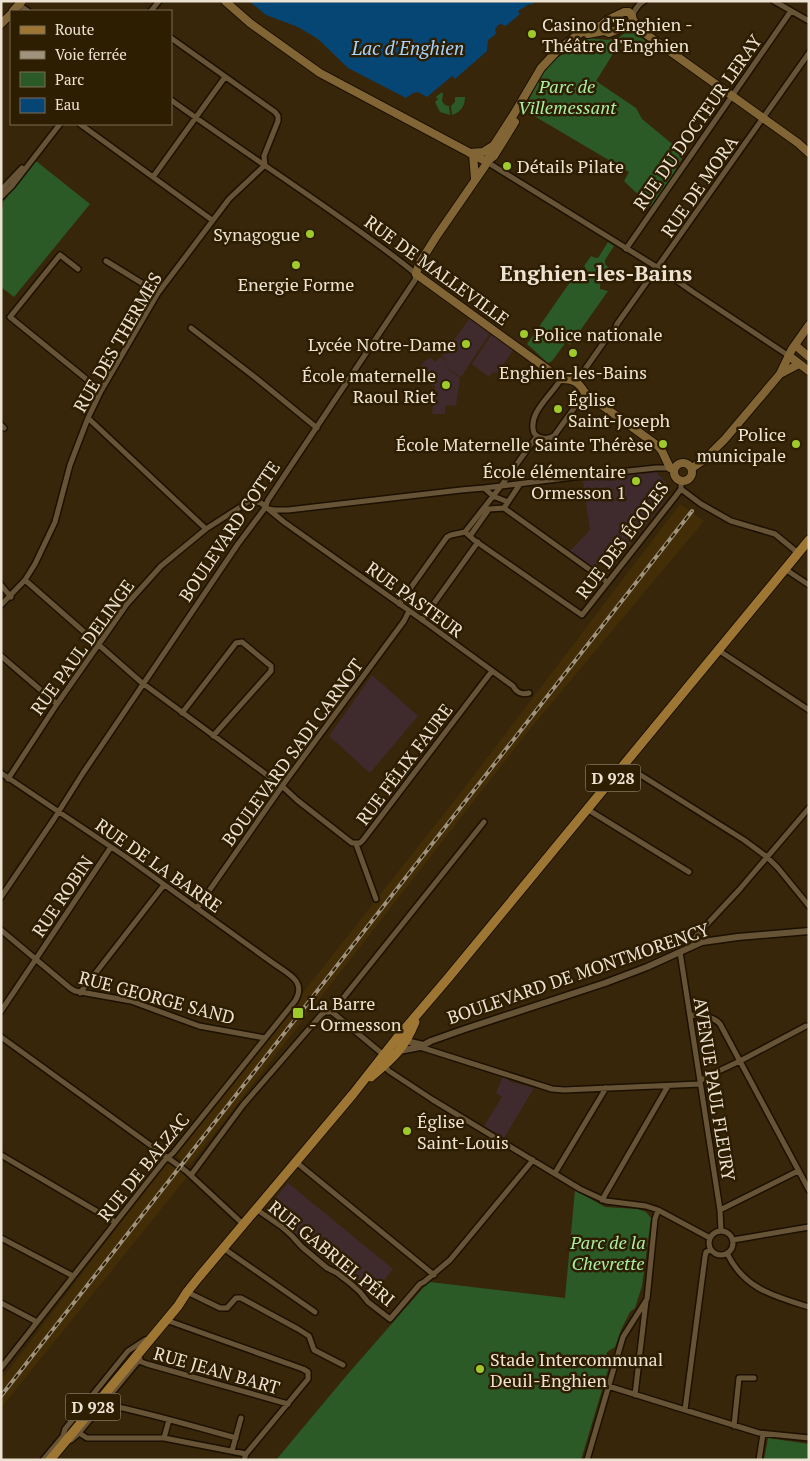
<svg xmlns="http://www.w3.org/2000/svg" width="810" height="1461" font-family="'PT Serif',serif">
	<style>
		.built { fill: #422d07 }
		.education { fill: #3f2b2e }
		.green { fill: #2b5a27 }
		.water { fill: #064674 }
		.lines { fill: none; stroke-linecap: round; stroke-linejoin: round }
		.minor-casing { stroke: #1c1000; stroke-width: 8 }
		.tertiary-casing { stroke: #1c1000; stroke-width: 9 }
		.secondary-casing { stroke: #1c1000; stroke-width: 10 }
		.primary-casing { stroke: #1c1000; stroke-width: 11 }
		.minor { stroke: #675437; stroke-width: 5 }
		.tertiary { stroke: #675437; stroke-width: 6 }
		.secondary { stroke: #826535; stroke-width: 8 }
		.primary { stroke: #9e7633; stroke-width: 9 }
		.rail-casing { stroke: #a0937d; stroke-width: 4 }
		.rail { stroke: #2d1d01; stroke-width: 2; stroke-dasharray: 5.5; stroke-linecap: butt }
		.poi-dot { fill: #9fca2c; stroke: #2d1d01; stroke-width: 2 }
		.labels { text-anchor: middle; dominant-baseline: central; stroke-width: 5; stroke-linejoin: round; paint-order: stroke }
		.shield { fill: #2d1d01; stroke: #b4a894; stroke-width: 1 }
		.shield-label { font-size: 16px; font-weight: bold; fill: #eee3d3 }
		.poi-label { font-size: 18px; fill: #eee3d3; stroke: #2d1d01; text-anchor: start }
		.park-label { font-size: 18px; font-style: italic; fill: #a9f0a1; stroke: #2d1d01 }
		.street-label { font-size: 18px; fill: #eee3d3; stroke: #2d1d01 }
		.water-label { font-size: 19px; font-style: italic; fill: #a6d3fe; stroke: #2d1d01 }
		.district-label { font-size: 22px; font-weight: bold; fill: #eee3d3; stroke: #2d1d01 }
	</style>
	<rect width="100%" height="100%" fill="#372609"/>
	<path class="built" d="M680,504L704,521L530,729L190,1165L188,1163L181,1172L187,1177L1,1408V1380L166,1163L174,1166L181,1160L175,1155L465,787Z"/>
	<path class="education" d="M470,318L490,333L461,377L444,366L460,378L456,406L446,405L445,414H432L435,386L432,385L430,383H426L430,377L420,367L425,361L431,358L435,362L441,357L448,363L442,356Z
		M492,334L514,349L497,373L493,372L489,377L472,364Z
		M656,472L672,489L662,505L612,566L603,559L593,570L568,553L590,530L583,481Z
		M372,675L418,716L370,773L329,736Z
		M503,1076H506V1078L511,1082L534,1088L504,1138L484,1126L502,1097L496,1093Z
		M288,1183L393,1269L371,1296L265,1211Z"/>
	<path class="green" d="M630,29L654,48L618,46L596,81L636,108L642,119L682,152L683,157L653,209L624,181L629,172L524,110L541,75L554,60L587,38L608,40L615,38L617,39Z
		M442,92L443,94L442,101L445,105L449,106L450,115L440,112L435,102L438,99L436,97Z
		M455,97H465C465,106 461,112 452,115L451,106L455,102Z
		M36,161L90,204L14,297L1,287V210L3,207V202Z
		M608,242L614,246L605,260V264L609,268L603,276H602L600,285V289L608,291L570,345L566,342L552,361L548,363L527,344L575,275L586,268L584,266L591,256L596,258H598Z
		M575,1190L605,1207L637,1209L646,1212L651,1218L642,1286L635,1308L630,1312L621,1330L615,1347L607,1352L606,1358L609,1359L610,1363L581,1460H276L347,1375L423,1288L430,1282L565,1298Z
		M768,1438L809,1444V1460H764Z"/>
	<path class="water" d="M249,1H536L531,5L529,4L518,11L520,14L506,26L501,24L498,25L495,30L496,34L488,40L487,51L455,79L452,76L427,97L418,92L413,93L406,98L348,68L318,39L298,27L266,15Z"/>
	<g class="lines">
		<g class="minor-casing">
			<path id="minor" d="M774,1L809,21
				M19,5L28,11
				M151,11L159,1
				M632,16C635,10 638,4 644,1
				M80,124L212,220
				M487,162L663,271L693,292L789,356
				M153,177L225,77
				M1,190L22,168
				M1,197L12,186L60,124
				M626,249L791,11
				M106,261L158,293
				M78,269L60,255L10,317L101,391
				M191,328L256,378L317,428
				M561,379C552,395 527,413 534,433C539,439 547,440 554,436L585,393
				M576,382L604,342L613,334L617,324L809,53
				M88,418L206,529
				M1,425L4,428
				M484,488L501,486L537,436
				M681,489L701,504L731,521L775,534L798,553
				M493,496L508,502
				M504,508L607,582
				M268,509L275,510H288L461,490L484,488L493,496
				M465,532L474,540L582,615L675,497L681,489V481
				M470,536L489,509L504,508L520,484
				M785,569L809,585
				M25,580L141,682L282,786L297,800L352,843H360L363,840L492,671
				M1,585L11,597
				M399,604L447,537L451,535L465,532L501,486L582,476L656,468H670
				M1,605L25,580L35,564L55,522L70,465L88,418L101,391L158,293L229,199L265,165L264,156L278,121V116L275,112L171,38
				M422,620L478,542
				M718,650L809,710
				M1,656L57,704
				M182,713L236,643L242,642L271,666V671L213,736
				M623,764L744,840L767,857L778,868L809,906
				M1,773L126,857L273,963C288,974 307,981 295,1001L173,1153L164,1161L141,1190L1,1368
				M8,779L57,704L127,604L161,566L206,529L248,502H257L261,503L284,522L428,624L513,686C516,692 522,695 529,693
				M587,809L689,872
				M356,844L376,899
				M1,897L54,819L83,773L238,544L265,508L268,500L415,280L416,274C397,258 376,243 355,228C295,185 232,144 171,100
				M197,908L285,782L404,621L409,611
				M1,930L70,988L75,991L131,1001L199,1026L265,1038
				M694,945V940L697,935L739,890L809,808
				M680,952L720,1210L721,1231
				M80,993L164,885
				M1,1011L111,847
				M332,1012L484,822
				M332,1012L385,1056
				M690,1015C702,1016 712,1015 720,1024L809,1190
				M1,1037L186,1171L243,1224
				M420,1047L552,1089L564,1090L700,1084
				M382,1064L389,1071L433,1100L580,1189L606,1201L646,1206L658,1210L710,1238
				M700,1081L706,1077L740,1061L806,1026
				M1,1155L115,1222
				M296,1162L434,1275
				M555,1173L606,1088
				M191,1175L243,1105L321,1015L325,1012H332
				M602,1200L668,1086
				M256,1209L282,1227L292,1236L302,1247L327,1268L337,1273L350,1283L360,1292L368,1302L390,1319L420,1284L424,1282L450,1260L533,1160
				M720,1210L798,1171
				M709 1243a12 12 0 1 1 24 0a12 12 0 1 1-24 0Z
				M1,1238L73,1276
				M733,1240L809,1227
				M223,1248L315,1312
				M727,1253C744,1289 774,1296 809,1307
				M187,1292L220,1308H227L236,1298H241L298,1329L309,1336L314,1350L343,1365
				M1,1303L37,1322
				M166,1320L303,1369L308,1372V1379L246,1454
				M139,1361L147,1364L288,1404
				M608,1386L759,1433L809,1438
				M635,1395L646,1301
				M104,1404C149,1413 192,1426 236,1438
				M685,1410L705,1257L706,1252L711,1250
				M734,1426L739,1378H754
				M79,1433L87,1438H164L246,1454L244,1460
				M164,1438L169,1420
				M71,1440L79,1433L140,1359
				M232,1451L241,1418
				M43,1460L63,1436L65,1429L128,1351L145,1340
				M587,1460L623,1337L647,1299L655,1219L658,1210
				M759,1460L763,1434"/>
		</g>
		<g class="tertiary-casing">
			<path id="tertiary" d="M402,1040L423,1045
				M399,1051L420,1047L431,1041L465,1029L605,983L647,967L702,942L738,937L809,931"/>
		</g>
		<g class="secondary-casing">
			<path id="secondary" d="M225,1L250,23L320,73L487,162
				M13,11L22,1
				M624,12H629L632,16L633,20L629,25L609,33L602,30V25L607,20Z
				M633,20L643,32L763,118L798,143L809,153
				M1,24L11,14
				M602,25L589,29L577,35L557,51L541,68L514,114L494,145L485,166L436,237L419,264L416,274L561,379C573,379 579,382 585,393L658,446L662,451L670,468L674,470
				M588,34L604,31
				M470,153L483,152L494,145
				M473,154L475,179
				M487,161L494,156L515,122
				M795,345L809,357
				M789,356L809,371
				M780,374L799,364
				M674 472a9 9 0 1 1 18 0a9 9 0 1 1-18 0Z
				M692,468L704,460L725,439L780,374L792,349L809,325"/>
		</g>
		<g class="primary-casing">
			<path id="primary" d="M371,1077C393,1058 404,1049 415,1022
				M50,1460L178,1306L187,1292L199,1277L353,1094L397,1038L449,977L809,540"/>
		</g>
		<use href="#minor" class="minor"/>
		<use href="#tertiary" class="tertiary"/>
		<use href="#secondary" class="secondary"/>
		<use href="#primary" class="primary"/>
		<g class="rail-casing">
			<path id="rail" d="M1,1396L692,511"/>
		</g>
		<use href="#rail" class="rail"/>
	</g>
	<g class="poi-dot">
		<circle cx="532" cy="34" r="5"/>
		<circle cx="507" cy="166" r="5"/>
		<circle cx="310" cy="234" r="5"/>
		<circle cx="296" cy="265" r="5"/>
		<circle cx="524" cy="334" r="5"/>
		<circle cx="466" cy="344" r="5"/>
		<circle cx="573" cy="353" r="5"/>
		<circle cx="446" cy="385" r="5"/>
		<circle cx="558" cy="409" r="5"/>
		<circle cx="663" cy="444" r="5"/>
		<circle cx="796" cy="444" r="5"/>
		<circle cx="636" cy="481" r="5"/>
		<rect x="292" y="1007" width="12" height="12" rx="2.5"/>
		<circle cx="407" cy="1131" r="5"/>
		<circle cx="480" cy="1369" r="5"/>
	</g>
	<g class="labels">
		<g class="shield">
			<rect x="585.5" y="764.5" width="55" height="27" rx="4"/>
			<rect x="65.5" y="1393.5" width="55" height="27" rx="4"/>
		</g>
		<g class="shield-label">
			<text x="613" y="778">D 928</text>
			<text x="93" y="1407">D 928</text>
		</g>
		<g class="poi-label">
			<text x="542" y="24">Casino d'Enghien -<tspan x="542" dy="21">Théâtre d'Enghien</tspan></text>
			<text x="517" y="166">Détails Pilate</text>
			<text x="300" y="234" text-anchor="end">Synagogue</text>
			<text x="296" y="284" text-anchor="middle">Energie Forme</text>
			<text x="534" y="334">Police nationale</text>
			<text x="456" y="344" text-anchor="end">Lycée Notre-Dame</text>
			<text x="573" y="372" text-anchor="middle">Enghien-les-Bains</text>
			<text x="436" y="375" text-anchor="end">École maternelle<tspan x="436" dy="21">Raoul Riet</tspan></text>
			<text x="568" y="399">Église<tspan x="568" dy="21">Saint-Joseph</tspan></text>
			<text x="786" y="434" text-anchor="end">Police<tspan x="786" dy="21">municipale</tspan></text>
			<text x="653" y="444" text-anchor="end">École Maternelle Sainte Thérèse</text>
			<text x="626" y="471" text-anchor="end">École élémentaire<tspan x="626" dy="21">Ormesson 1</tspan></text>
			<text x="309" y="1003">La Barre<tspan x="309" dy="21">- Ormesson</tspan></text>
			<text x="417" y="1121">Église<tspan x="417" dy="21">Saint-Louis</tspan></text>
			<text x="490" y="1359">Stade Intercommunal<tspan x="490" dy="21">Deuil-Enghien</tspan></text>
		</g>
		<g class="park-label">
			<text x="567" y="86">Parc de<tspan x="567" dy="21">Villemessant</tspan></text>
			<text x="608" y="1242">Parc de la<tspan x="608" dy="21">Chevrette</tspan></text>
		</g>
		<g class="street-label">
			<text transform="translate(697 122) rotate(-55)">RUE DU DOCTEUR LERAY</text>
			<text transform="translate(699 186) rotate(-55)">RUE DE MORA</text>
			<text transform="translate(437 270) rotate(36)">RUE DE MALLEVILLE</text>
			<text transform="translate(117 342) rotate(-60)">RUE DES THERMES</text>
			<text transform="translate(229 531) rotate(-56)">BOULEVARD COTTE</text>
			<text transform="translate(622 540) rotate(-53)">RUE DES ÉCOLES</text>
			<text transform="translate(415 599) rotate(36)">RUE PASTEUR</text>
			<text transform="translate(82 647) rotate(-54)">RUE PAUL DELINGE</text>
			<text transform="translate(292 752) rotate(-54)">BOULEVARD SADI CARNOT</text>
			<text transform="translate(404 764) rotate(-53)">RUE FÉLIX FAURE</text>
			<text transform="translate(159 865) rotate(35)">RUE DE LA BARRE</text>
			<text transform="translate(62 896) rotate(-56)">RUE ROBIN</text>
			<text transform="translate(578 973) rotate(-19)">BOULEVARD DE MONTMORENCY</text>
			<text transform="translate(157 997) rotate(15)">RUE GEORGE SAND</text>
			<text transform="translate(715 1089) rotate(81)">AVENUE PAUL FLEURY</text>
			<text transform="translate(143 1167) rotate(-51)">RUE DE BALZAC</text>
			<text transform="translate(332 1253) rotate(39)">RUE GABRIEL PÉRI</text>
			<text transform="translate(217 1370) rotate(16)">RUE JEAN BART</text>
		</g>
		<g class="water-label">
			<text x="408" y="47">Lac d'Enghien</text>
		</g>
		<g class="district-label">
			<text x="596" y="272">Enghien-les-Bains</text>
		</g>
	</g>
	<rect width="810" height="1461" fill="none" stroke="#eee3d3" stroke-width="5"/>
	<rect x="10" y="10" width="162" height="115" fill="#2d1d01" stroke="#7a6c55"/>
	<rect x="20" y="26" width="25" height="8" fill="#9e7633" stroke="#7a6c55"/>
	<text x="55" y="35" font-size="15" fill="#eee3d3">Route</text>
	<rect x="20" y="51" width="25" height="8" fill="#a0937d" stroke="#7a6c55"/>
	<text x="55" y="60" font-size="15" fill="#eee3d3">Voie ferrée</text>
	<rect x="20" y="72" width="25" height="15" fill="#2b5a27" stroke="#7a6c55"/>
	<text x="55" y="85" font-size="15" fill="#eee3d3">Parc</text>
	<rect x="20" y="98" width="25" height="15" fill="#064674" stroke="#7a6c55"/>
	<text x="55" y="110" font-size="15" fill="#eee3d3">Eau</text>
</svg>
